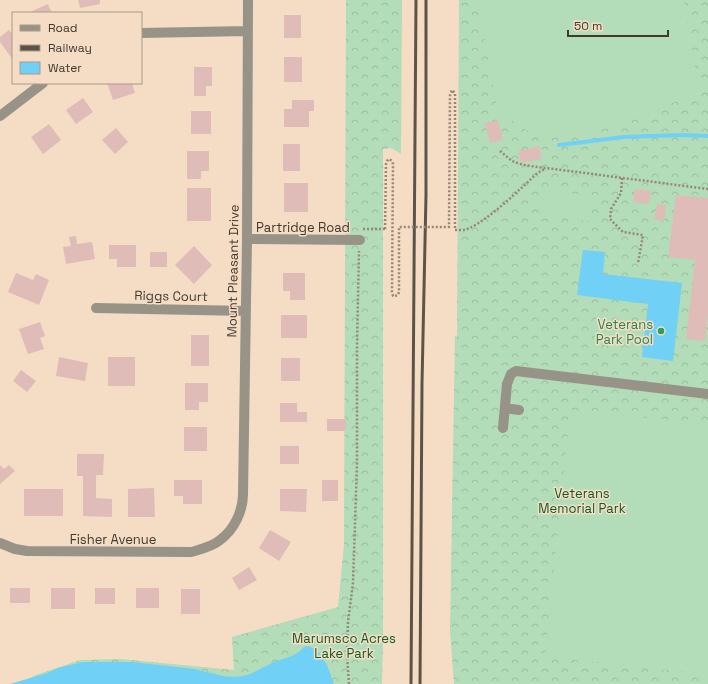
<svg xmlns="http://www.w3.org/2000/svg" width="708" height="684" font-family="'Space Grotesk',sans-serif">
	<style>
		.forest { fill: url(#forest-crowns) }
		.pitch { fill: #b3dcb8 }
		.water { fill: #70d0f6 }
		.lines { fill: none; stroke-linecap: round; stroke-linejoin: round }
		.stream { stroke: #70d0f6; stroke-width: 4 }
		.building { fill: #e0bcb9 }
		.path { stroke: #978776; stroke-width: 2.5; stroke-dasharray: 2 2; stroke-linecap: butt }
		.minor { stroke: #989387; stroke-width: 10 }
		.rail { stroke: #5e5347; stroke-width: 3 }
		.path-bridge { stroke: #978776; stroke-width: 2.5; stroke-dasharray: 2 2; stroke-linecap: butt }
		.leisure-dot { fill: #2e9e5b; stroke: #f4ddc4; stroke-width: 1.5 }
		.labels { text-anchor: middle; dominant-baseline: central; stroke-width: 3; stroke-linejoin: round; paint-order: stroke }
		.street-label { font-size: 13px; fill: #41382e; stroke: #f4ddc4 }
		.leisure-label { font-size: 13px; fill: #27864d; stroke: #f4ddc4; text-anchor: end }
		.park-label { font-size: 13px; fill: #0f5a27; stroke: #f4ddc4 }
	</style>
	<defs>
		<pattern id="forest-crowns" width="20" height="18" patternUnits="userSpaceOnUse"><rect width="20" height="18" fill="#b3dcb8"/><path d="M2 6a3 3 0 1 1 6 0M12 15a3 3 0 1 1 6 0" fill="none" stroke="#9bbe9e"/></pattern>
	</defs>
	<rect width="100%" height="100%" fill="#f4ddc4"/>
	<path class="forest" d="M346,0H402L401,154L391,148L383,149V643L382,684H18L36,675L80,660L121,659L234,670L232,637L338,607L344,545Z
		M459,0H708V684H454L450,630L455,336L457,337Z"/>
	<path class="pitch" d="M480,0H684L699,92L615,127L542,140L498,112L481,21Z
		M544,190L591,196L588,221L540,215Z
		M570,410L708,424V674L545,657Z"/>
	<path class="water" d="M583,250L605,252L603,274L682,283L673,361L642,357L648,304L577,295Z
		M308,646C324,651 329,670 334,684H10L47,673L58,668L83,662H133L195,669L223,676L233,677L243,676L250,674L274,662L292,656L299,652L304,647Z"/>
	<g class="lines">
		<path class="stream" d="M559,145L624,137L681,135L708,136"/>
	</g>
	<path class="building" d="M78,0H100V4L80,8Z
		M48,4L52,13H33L32,11Z
		M284,15H301V38H284Z
		M9,30L13,35V60L0,42V37Z
		M284,57H302V82H284Z
		M194,67H212V86H206V96H194Z
		M107,83H132L135,93L113,100Z
		M83,98L93,112L76,124L66,110Z
		M292,100H314V111H309V127H284V109H292Z
		M191,111H211V134H191Z
		M498,120L503,140L490,143L485,123Z
		M49,124L61,140L43,154L31,137Z
		M116,128L128,142L115,154L102,140Z
		M283,144H300V171H283Z
		M539,146L542,159L521,163L518,151Z
		M187,151H209V171H201V179H187Z
		M284,183H308V212H284Z
		M187,188H211V221H187Z
		M635,189L651,191L649,204L633,202Z
		M676,195L708,198V314L705,341L686,339L695,260L668,257Z
		M657,204L666,205L664,221L654,219Z
		M76,236L77,244L92,242L95,259L66,264L63,247L71,246L69,237Z
		M109,245H136V267H117V259H109Z
		M194,246L212,265L194,284L175,265Z
		M150,252H167V267H150Z
		M16,273L33,280L36,274L49,280L39,305L8,292Z
		M283,273H305V300H290V291H283Z
		M281,315H307V338H281Z
		M40,322L45,336L40,338L44,349L28,354L19,329Z
		M191,335H209V366H191Z
		M59,357L88,363L85,381L56,376Z
		M108,357H135V386H108Z
		M281,358H300V381H281Z
		M21,370L36,381L27,392L13,381Z
		M185,383H208V402H199V410H185Z
		M280,403H297V412H307V422H280Z
		M327,419H346V431H327Z
		M184,427H207V451H184Z
		M280,446H299V464H280Z
		M77,454H104L103,475H96V498L112,499V517L83,516V476H77Z
		M0,465L4,469L9,465L15,471L0,484Z
		M174,480H202V504H183V496H174Z
		M322,480H338V501H322Z
		M154,488L155,517H128V489Z
		M24,489H63V516H24Z
		M280,489H307L306,512L280,511Z
		M270,530L291,542L279,561L259,548Z
		M249,567L257,580L239,590L232,578Z
		M10,588H30V603H10Z
		M51,588H75V609H51Z
		M95,588H115V604H95Z
		M136,588H159V608H136Z
		M181,589H200V614H181Z"/>
	<g class="lines">
		<path class="path" d="M500,151L512,161L523,165L708,189
			M622,178L621,193L611,209L610,219L623,232L643,235L638,263
			M363,229H385
			M455,230C458,230 461,230 464,230C478,227 508,201 519,190C528,183 535,173 545,169
			M349,684L347,654L348,622L353,583L357,463V346L359,251"/>
		<path class="minor" d="M141,33L248,31
			M0,116L43,83
			M247,239L360,240
			M96,308L246,311
			M505,408L519,410
			M503,428L507,384L511,374L516,371L708,394
			M0,543L15,549L27,551L191,552C201,549 212,547 220,540C234,530 243,511 243,494L247,239L248,0"/>
		<path class="rail" d="M411,684L416,0
			M420,684L422,384L426,195V0"/>
		<path class="path-bridge" d="M385,229L386,164L387,161L389,159L392,161L393,164L392,292L393,296H395L398,295L399,292V227H449L450,94L452,90L455,93V230"/>
	</g>
	<circle class="leisure-dot" cx="661" cy="331" r="4"/>
	<g class="labels">
		<g class="street-label">
			<text x="303" y="227">Partridge Road</text>
			<text transform="translate(233 271) rotate(-89)">Mount Pleasant Drive</text>
			<text transform="translate(171 296) rotate(1)">Riggs Court</text>
			<text x="113" y="539">Fisher Avenue</text>
		</g>
		<g class="leisure-label">
			<text x="653" y="324">Veterans<tspan x="653" dy="15">Park Pool</tspan></text>
		</g>
		<g class="park-label">
			<text x="582" y="493">Veterans<tspan x="582" dy="15">Memorial Park</tspan></text>
			<text x="344" y="638">Marumsco Acres<tspan x="344" dy="15">Lake Park</tspan></text>
		</g>
	</g>
	<rect x="12" y="12" width="130" height="72" fill="#f4ddc4" stroke="#ac9b88"/>
	<rect x="20" y="25" width="20" height="6" fill="#989387" stroke="#ac9b88"/>
	<text x="48" y="32" font-size="12" fill="#41382e">Road</text>
	<rect x="20" y="45" width="20" height="6" fill="#5e5347" stroke="#ac9b88"/>
	<text x="48" y="52" font-size="12" fill="#41382e">Railway</text>
	<rect x="20" y="62" width="20" height="12" fill="#70d0f6" stroke="#ac9b88"/>
	<text x="48" y="72" font-size="12" fill="#41382e">Water</text>
	<path d="M568 30v6h100v-6" fill="none" stroke="#41382e" stroke-width="2"/>
	<text x="574" y="30" font-size="12" fill="#41382e" stroke="#f4ddc4" stroke-width="3" paint-order="stroke">50 m</text>
</svg>
